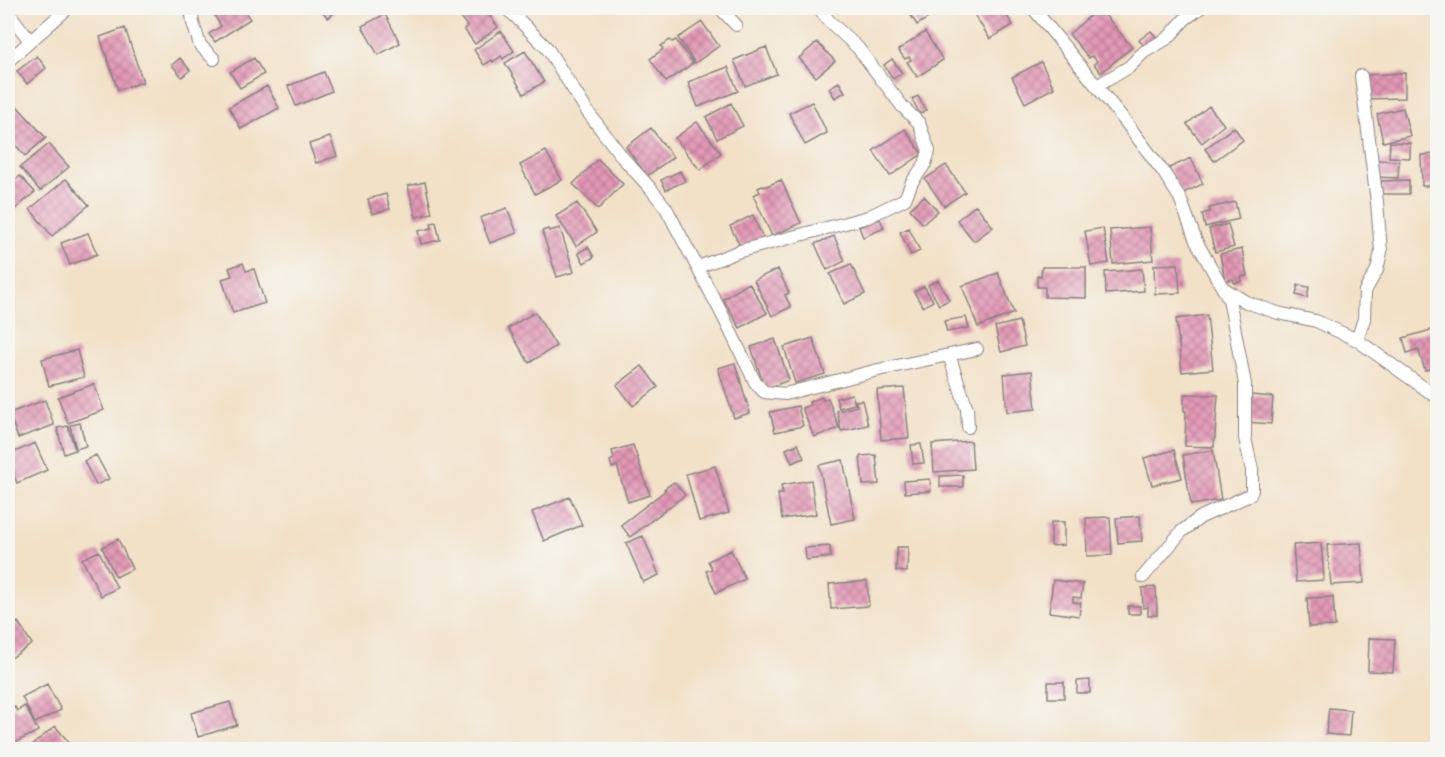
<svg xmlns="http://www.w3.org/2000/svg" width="1445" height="757" font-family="'Old Standard TT',serif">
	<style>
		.building { fill: url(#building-cross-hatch) }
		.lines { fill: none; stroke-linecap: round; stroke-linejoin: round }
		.street-casing { stroke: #8a8281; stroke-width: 14 }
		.street { stroke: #fff; stroke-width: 12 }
	</style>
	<defs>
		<pattern id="building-cross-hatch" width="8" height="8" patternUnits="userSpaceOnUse" patternTransform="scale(1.5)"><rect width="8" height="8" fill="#e398b6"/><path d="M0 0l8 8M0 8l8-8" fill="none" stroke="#b87c95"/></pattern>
	</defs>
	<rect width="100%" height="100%" fill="#f6f6f2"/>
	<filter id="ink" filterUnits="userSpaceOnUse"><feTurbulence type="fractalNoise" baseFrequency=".0167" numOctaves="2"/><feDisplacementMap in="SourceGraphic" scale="12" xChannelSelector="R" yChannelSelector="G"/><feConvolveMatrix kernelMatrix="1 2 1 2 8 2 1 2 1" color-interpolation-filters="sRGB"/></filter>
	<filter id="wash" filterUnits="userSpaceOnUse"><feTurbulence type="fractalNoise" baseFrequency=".008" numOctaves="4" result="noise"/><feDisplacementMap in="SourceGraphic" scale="24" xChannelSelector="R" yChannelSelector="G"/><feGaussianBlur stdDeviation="1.35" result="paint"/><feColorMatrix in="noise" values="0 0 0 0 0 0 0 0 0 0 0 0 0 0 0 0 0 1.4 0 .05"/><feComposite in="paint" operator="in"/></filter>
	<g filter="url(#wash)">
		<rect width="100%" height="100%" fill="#f2e1c7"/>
		<g id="blocks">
			<path class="building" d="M221,8H242L250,19L215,42L209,34L221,26L213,13Z
				M319,8H340L328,18Z
				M475,8H484L498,27L475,44L464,29L467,26L461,18Z
				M906,8H944L917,25Z
				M970,8H1002L1013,25L990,39Z
				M1099,8L1132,47L1101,73L1094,64L1097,61L1092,56L1089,58L1069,34Z
				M385,14L400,43L378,55L362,26Z
				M702,22L719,46L695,63L678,38Z
				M125,28L143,82L118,90L100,37Z
				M501,31L514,51L503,59L501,56L493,62L492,60L484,65L474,50Z
				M1151,31L1158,39L1146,48L1139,40Z
				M925,32L943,60L917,77L907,62L911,60L909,57L905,59L898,50Z
				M670,40L672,42L676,40L693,63L666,82L650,59L663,49L661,46Z
				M817,42L835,61L816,77L799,58Z
				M766,47L777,74L745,86L734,60Z
				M525,51L544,82L524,94L505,63Z
				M37,56L46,68L27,84L17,71Z
				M180,58L190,70L182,77L172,65Z
				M254,58L264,74L240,88L230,72Z
				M892,59L902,73L893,79L884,65Z
				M1041,62L1054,88L1025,103L1012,77Z
				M728,67L738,91L698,107L688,82Z
				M324,72L332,91L296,106L288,86Z
				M1405,73V98L1365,99L1364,75Z
				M839,82L845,92L835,98L829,88Z
				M267,86L279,108L241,129L229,107Z
				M918,96L926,110L920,114L912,99Z
				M812,102L827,133L805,145L789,113Z
				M731,103L743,126L717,139L706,117Z
				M17,106L46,138L25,156L8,136V114Z
				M1209,106L1224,125L1202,143L1187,124Z
				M1403,108L1410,136L1383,142L1377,114Z
				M697,122L721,153L700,170L675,138Z
				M1234,127L1243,140L1214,161L1205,149Z
				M651,128L673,157L647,176L626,147Z
				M905,129L922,154L890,176L873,151Z
				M330,137L337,156L316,163L309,144Z
				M1390,142L1410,143V158L1389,157Z
				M49,144L69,167L40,191L20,167Z
				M546,151L562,180L535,194L520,165Z
				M1438,154V186H1422L1421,155Z
				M1191,158L1203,184L1181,194L1169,168Z
				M598,159L623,184L598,209L573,184Z
				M1376,160L1399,161L1398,178L1376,177Z
				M946,165L965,192L944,206L925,179Z
				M680,171L685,181L666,190L661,180Z
				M20,176L35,192L13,211L8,205V186Z
				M66,179L89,205L52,236L30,209Z
				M781,180L801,223L772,236L753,195L760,192L758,188L763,186L764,187Z
				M1409,180V194H1382L1381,181Z
				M425,182L432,213L416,217L408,186Z
				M386,194L390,209L372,214L368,199Z
				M924,196L938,211L923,224L910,209Z
				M1235,202L1239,219L1205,227L1202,214L1210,212L1209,208Z
				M577,203L597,232L576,246L556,216Z
				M976,205L993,227L974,241L957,220Z
				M507,208L517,233L490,243L480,218Z
				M753,215L763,238L741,248L730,226Z
				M880,219L884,228L863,237L859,227Z
				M436,222L440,240L421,244L418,231L432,228L431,223Z
				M1228,224L1234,247L1215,252L1209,229Z
				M1150,227L1153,260L1113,264L1110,230Z
				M560,228L574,272L557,277L542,231L548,229L549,231Z
				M909,228L920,251L911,255L900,232Z
				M1103,228L1109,263L1091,266L1085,231Z
				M88,233L97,254L70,265L61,243Z
				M834,236L845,261L827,270L815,244Z
				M588,247L594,257L584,263L578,253Z
				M1242,249L1247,276L1241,277L1242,281L1234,283L1233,279L1225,281L1220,254Z
				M243,263L246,271L254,269L265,303L233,313L222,279L232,276L229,268Z
				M851,264L865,294L844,304L830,274Z
				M1178,264L1180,293L1155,294L1154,265Z
				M1042,267H1086V298L1045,297V287H1037V276H1041Z
				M778,269L789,293L785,295L791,307L772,316L754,280Z
				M1142,269L1144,291L1106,294L1105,272Z
				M998,273L1014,313L978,327L962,286Z
				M938,280L949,300L939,305L928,285Z
				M749,283L767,313L740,328L723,299Z
				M1298,285L1309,287L1307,298L1296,295Z
				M924,286L933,301L923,307L914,292Z
				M535,312L556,346L529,363L508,328Z
				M1207,315L1213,369L1182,372L1176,319Z
				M966,317L969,328L947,332L944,321Z
				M1019,321L1025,346L1001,352L995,327Z
				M1438,328V379H1437L1434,368L1425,370L1418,349L1407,353L1403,338Z
				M813,338L825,374L795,383L784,347Z
				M775,339L789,380L765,389L751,347Z
				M77,350L84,377L49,386L42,359Z
				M735,363L750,413L734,418L718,368Z
				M642,366L658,387L633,406L617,385Z
				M1032,371L1036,409L1007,412L1004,374Z
				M94,384L104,410L68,423L58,397Z
				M904,388L909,438L881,440L877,390Z
				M852,394L855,404L839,408L836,398Z
				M1184,394L1218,395L1214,447L1185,446L1186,411H1184Z
				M1250,395L1273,397L1271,424L1247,422Z
				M822,397L823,400L828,398L839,428L814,437L802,408L810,405L809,402Z
				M45,400L54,425L18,438L9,413Z
				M862,400L868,425L841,431L837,411L857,406L855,401Z
				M798,406L803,426L775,432L770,412Z
				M80,423L86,446L76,449L70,425Z
				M68,426L75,450L64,454L57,428Z
				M971,441L973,469L934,472L932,444Z
				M35,443L47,470L17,483L8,461V455Z
				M798,444L804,458L792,463L786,449Z
				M921,444L924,463L913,464L911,445Z
				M633,445L650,495L628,502L617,466L612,468L610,461L614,459L612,451Z
				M1174,450L1182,478L1152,485L1144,458Z
				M1213,450L1221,500L1191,505L1183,455Z
				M96,455L109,479L96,485L84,461Z
				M876,455L879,484L863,485L860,456Z
				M843,460L855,519L831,524L819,465Z
				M715,466L729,513L699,521L686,474Z
				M963,475V487H940V476Z
				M930,479L931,491L905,493L904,481Z
				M811,480L816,514L782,519L778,494H783L781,485Z
				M674,482L685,495L630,537L621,525L666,490L664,489Z
				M570,497L582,525L544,541L532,512Z
				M1140,516L1142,541L1118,543L1116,518Z
				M1110,517L1112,555L1087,556L1086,518Z
				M1051,522H1064V545L1051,546Z
				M643,536L659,575L643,582L626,543Z
				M118,539L132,569L116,577L102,547Z
				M1321,543L1324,580L1296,582L1293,545Z
				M1361,543L1364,583L1331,585L1327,545Z
				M830,546L831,557L806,560L805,548Z
				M897,547H908L907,572L896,571Z
				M731,550L745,579L716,593L706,571L712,569L708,561Z
				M99,551L117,588L101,596L82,559Z
				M1053,580L1083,584L1081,598L1073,597V602L1081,603L1079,616L1049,612Z
				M867,581L869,606L831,609L829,584Z
				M1156,587L1157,615L1148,616V607L1143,608L1142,588Z
				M1333,597L1335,626L1309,627L1307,598Z
				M1128,606H1140V614H1128Z
				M18,622L32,644L8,660V628Z
				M1369,638L1395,639L1393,672L1368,671Z
				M1090,680V693H1077V681Z
				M1048,682H1064V698H1048Z
				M47,684L61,710L35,723L22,697Z
				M230,702L237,725L198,737L191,713Z
				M25,706L38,731L9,746L8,743V710L15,707L17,711Z
				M1329,708L1351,710L1349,736L1326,734Z
				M55,726L72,746L67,750H34L31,746Z"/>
		</g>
	</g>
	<g filter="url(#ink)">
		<use href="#blocks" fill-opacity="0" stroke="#8a8281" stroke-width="1.5"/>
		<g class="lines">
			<g class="street-casing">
				<path id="street" d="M191,8L193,23L200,45L214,59
					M505,8L514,15L547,48L587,111L623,158L651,189L666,208L723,316L755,382L764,392L785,394L878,370L977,349
					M720,8L736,25
					M1033,8L1125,121L1164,173L1180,198L1196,241L1229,299L1245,384V438L1252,470V490L1250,495L1201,517L1182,531L1143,577
					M8,12L30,41
					M8,61L68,8
					M1097,86L1129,67L1144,52L1168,38L1185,19L1200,8
					M698,267L740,251L868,217L905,199L912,182L925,164L929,151L919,123L902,106L858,48L829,21L819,8
					M1225,289L1246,302L1278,313L1316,321L1357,340L1438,398
					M1357,340L1364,319L1365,291L1377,270L1381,252L1377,202L1361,76
					M949,355L967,409L968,427"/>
			</g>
			<use href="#street" class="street"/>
		</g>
	</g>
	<rect width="1445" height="757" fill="none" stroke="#f6f6f2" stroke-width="30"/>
</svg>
